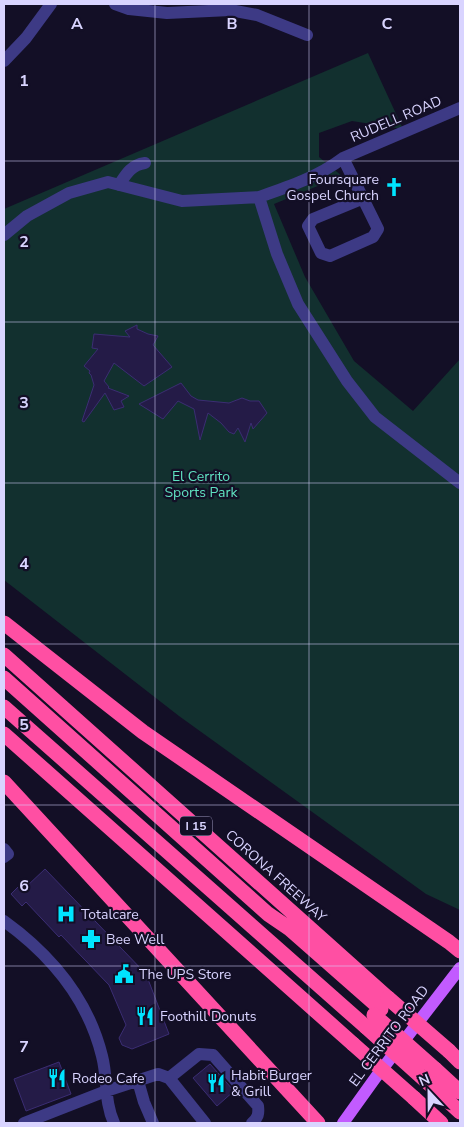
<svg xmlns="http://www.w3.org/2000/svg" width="464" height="1127" font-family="'Nunito Sans',sans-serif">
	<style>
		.green { fill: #12302f }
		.building { fill: #241b47; stroke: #3b2d73 }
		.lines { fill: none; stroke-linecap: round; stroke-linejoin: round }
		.minor { stroke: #3d3a85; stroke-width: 12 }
		.major { stroke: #c25bff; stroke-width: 12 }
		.highway { stroke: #ff4fa3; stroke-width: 15 }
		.highway-bridge { stroke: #ff4fa3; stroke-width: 15 }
		.grid { fill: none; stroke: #d9d4ff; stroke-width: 1; stroke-opacity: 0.55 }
		.labels { text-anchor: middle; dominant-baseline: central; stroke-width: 4.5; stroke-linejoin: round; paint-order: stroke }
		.shield { fill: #130f26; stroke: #9e99be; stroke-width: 1 }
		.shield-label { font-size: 12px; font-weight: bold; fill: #d9d4ff }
		.street-label { font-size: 14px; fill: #d9d4ff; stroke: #130f26 }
		.poi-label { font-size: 14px; fill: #d9d4ff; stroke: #130f26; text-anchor: start }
		.park-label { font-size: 14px; fill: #5fe0c0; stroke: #130f26 }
		.grid-label { font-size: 16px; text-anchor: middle; font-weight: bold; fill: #d9d4ff; stroke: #130f26; stroke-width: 4.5; stroke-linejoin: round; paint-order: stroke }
	</style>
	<rect width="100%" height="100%" fill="#130f26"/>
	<path class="green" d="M368,53L403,129L352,121L319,133V157L342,176L274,204L305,277L354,361L413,411L460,359V910L426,894L179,716L4,580V209Z"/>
	<path class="building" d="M137,325V329L148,334L158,336L153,345L172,367L144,386L114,363L104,381L109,387L108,388L129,396L121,401L124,407L114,410L105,393L84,422L82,421L94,385L91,375L89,373L90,371L84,366L98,349L92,348L94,334L130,337L125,331Z
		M181,383L191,396L198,400L229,403L242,398L250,401H259L267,413L253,429L251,423L245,442L238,428L234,434L229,432L221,423L208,413L200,440L194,409L178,401L163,419L139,404Z
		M45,869L146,974L169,1034L132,1049L122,1045L119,1038L126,1025L109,985L61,935L59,937L26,902L22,906L11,894L23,882L27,886Z
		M59,1062L71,1094L26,1111L14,1079Z
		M210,1064L234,1091L217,1106L193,1078Z"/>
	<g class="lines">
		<path class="minor" d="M115,4L129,9L167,13L230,10L257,15L307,35
			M4,61L26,38L51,4
			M460,108L343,158C318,177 288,187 259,197L277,254L298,304L347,381L375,417L460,483
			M343,158L378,229L373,237L330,256L321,253L308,226L313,219L364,198
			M119,185C126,174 131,165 145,163
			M4,235L27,216L69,193L108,182L182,201L259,197
			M4,849L8,854L4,857
			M4,921C51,955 88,999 102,1056C108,1079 104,1101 114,1123
			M169,1078L199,1054L213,1055L258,1106C259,1114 258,1118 252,1123
			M138,1081L144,1102L153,1123
			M24,1123L106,1091L158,1074L169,1078L205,1123"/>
		<path class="major" d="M343,1123L376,1077L460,968"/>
		<path class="highway" d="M4,623L143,732L449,942L460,951
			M4,655L388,998
			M4,678L268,914L290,929L381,1009
			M4,707L366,1027
			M4,734L353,1044
			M4,782L318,1123
			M449,1051L460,1062
			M435,1069L460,1092
			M426,1081L460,1112
			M414,1098L441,1123"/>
		<path class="highway-bridge" d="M388,998L449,1051
			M374,1015L435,1069
			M366,1027L426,1081
			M353,1044L414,1098"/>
	</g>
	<path class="grid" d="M155,4V1123M309,4V1123M4,161H460M4,322H460M4,483H460M4,644H460M4,805H460M4,966H460"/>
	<defs>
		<g id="church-bare" transform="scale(1.5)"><path d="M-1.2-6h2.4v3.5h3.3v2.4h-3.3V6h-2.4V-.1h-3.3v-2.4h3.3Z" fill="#00e5ff" stroke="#130f26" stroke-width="2.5" paint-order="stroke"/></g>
		<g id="hospital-bare" transform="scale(1.5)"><path d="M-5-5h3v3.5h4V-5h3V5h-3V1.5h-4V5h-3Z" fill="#00e5ff" stroke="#130f26" stroke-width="2.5" paint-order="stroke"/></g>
		<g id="pharmacy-bare" transform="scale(1.5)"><path d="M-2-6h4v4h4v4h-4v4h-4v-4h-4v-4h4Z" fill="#00e5ff" stroke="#130f26" stroke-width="2.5" paint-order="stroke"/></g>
		<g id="civic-bare" transform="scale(1.5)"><path d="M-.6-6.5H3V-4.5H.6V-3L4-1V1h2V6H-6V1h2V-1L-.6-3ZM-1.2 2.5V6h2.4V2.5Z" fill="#00e5ff" stroke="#130f26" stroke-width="2.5" paint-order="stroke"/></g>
		<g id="restaurant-bare" transform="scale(1.5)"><path d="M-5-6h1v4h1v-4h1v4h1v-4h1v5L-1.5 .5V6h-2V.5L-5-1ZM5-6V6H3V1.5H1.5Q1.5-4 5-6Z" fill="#00e5ff" stroke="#130f26" stroke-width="2.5" paint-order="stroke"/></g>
	</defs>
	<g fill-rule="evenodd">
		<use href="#church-bare" x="394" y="187"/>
		<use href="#hospital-bare" x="66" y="914"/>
		<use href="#pharmacy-bare" x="91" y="939"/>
		<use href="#civic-bare" x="124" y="974"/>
		<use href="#restaurant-bare" x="145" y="1016"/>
		<use href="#restaurant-bare" x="57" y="1078"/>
		<use href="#restaurant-bare" x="216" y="1083"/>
	</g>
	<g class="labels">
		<rect class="shield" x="180" y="816.5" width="32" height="19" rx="4"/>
		<g class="shield-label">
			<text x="196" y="826">I 15</text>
		</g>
		<g class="street-label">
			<text transform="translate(396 119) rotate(-23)">RUDELL ROAD</text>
			<text transform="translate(276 876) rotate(42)">CORONA FREEWAY</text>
			<text transform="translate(389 1036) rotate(-53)">EL CERRITO ROAD</text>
		</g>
		<g class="poi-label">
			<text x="379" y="179" text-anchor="end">Foursquare<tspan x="379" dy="16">Gospel Church</tspan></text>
			<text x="81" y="914">Totalcare</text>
			<text x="106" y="939">Bee Well</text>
			<text x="139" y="974">The UPS Store</text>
			<text x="160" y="1016">Foothill Donuts</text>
			<text x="231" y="1075">Habit Burger<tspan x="231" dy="16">&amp; Grill</tspan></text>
			<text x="72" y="1078">Rodeo Cafe</text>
		</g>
		<g class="park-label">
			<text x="201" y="476">El Cerrito<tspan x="201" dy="16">Sports Park</tspan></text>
		</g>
	</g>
	<g class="grid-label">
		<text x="77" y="29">A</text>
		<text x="232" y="29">B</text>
		<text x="387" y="29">C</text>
		<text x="24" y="86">1</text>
		<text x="24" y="247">2</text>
		<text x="24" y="408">3</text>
		<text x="24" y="569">4</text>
		<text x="24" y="730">5</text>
		<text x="24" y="891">6</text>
		<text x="24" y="1052">7</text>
	</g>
	<rect width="464" height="1127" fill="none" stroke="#d9d4ff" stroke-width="10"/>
	<g transform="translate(429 1092) rotate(338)" stroke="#130f26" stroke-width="4" paint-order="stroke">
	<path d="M0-4L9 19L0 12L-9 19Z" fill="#d9d4ff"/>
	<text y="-8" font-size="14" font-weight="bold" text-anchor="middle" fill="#d9d4ff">N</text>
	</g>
</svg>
